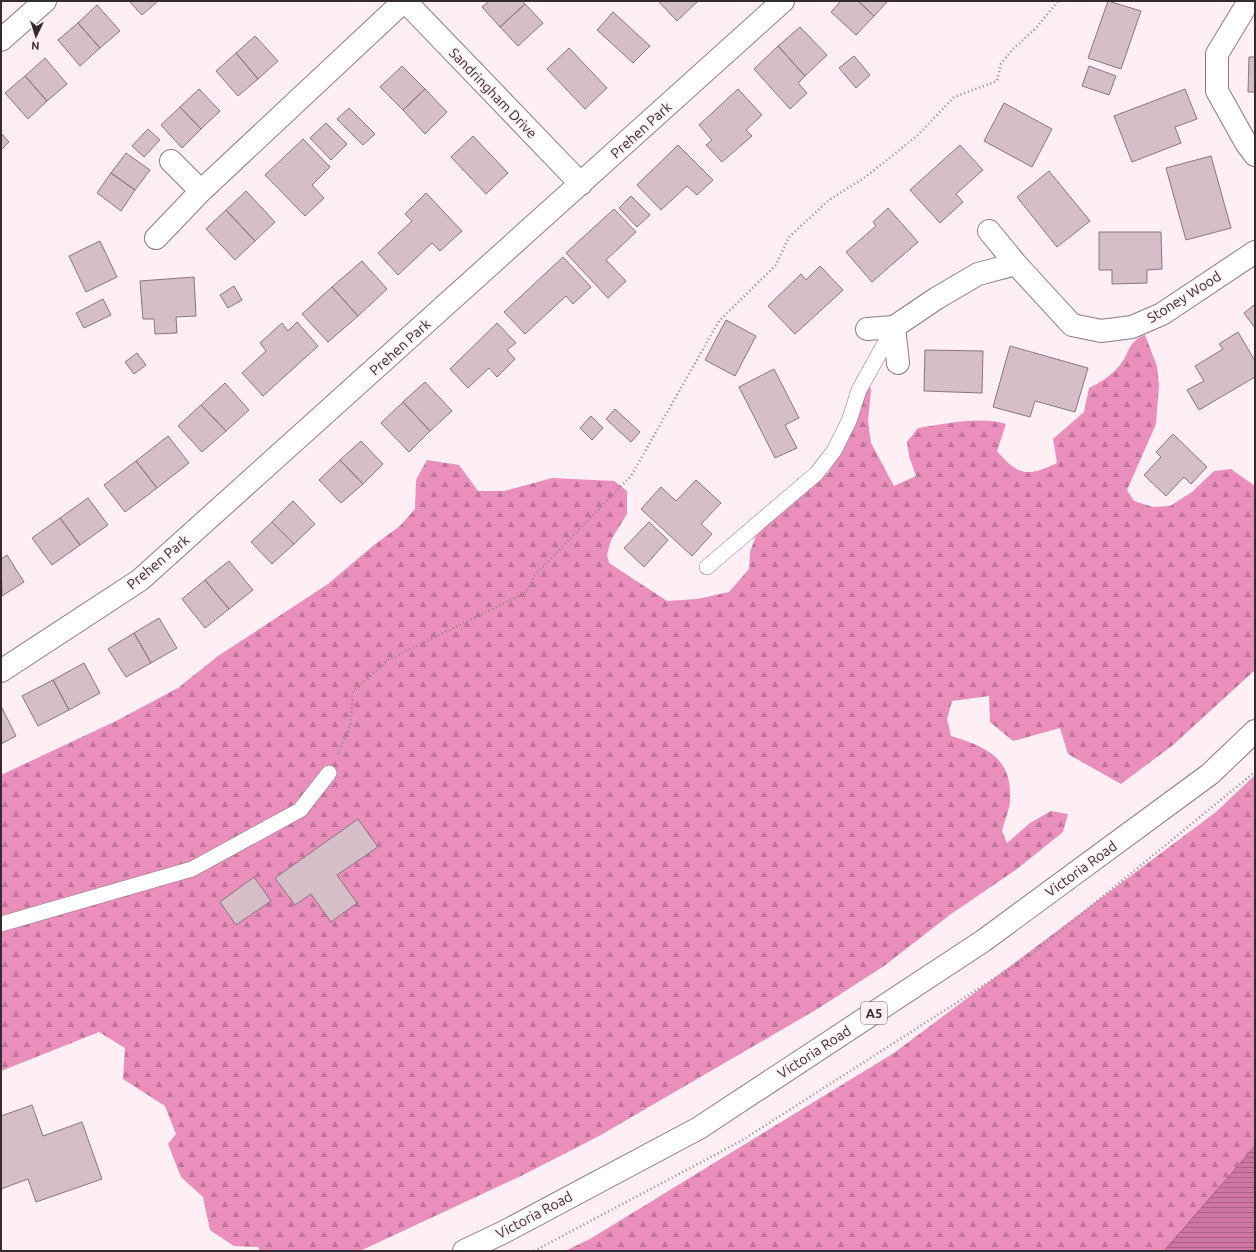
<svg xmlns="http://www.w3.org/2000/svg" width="1256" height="1252" font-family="Ubuntu,sans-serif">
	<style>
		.forest { fill: url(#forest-firs) }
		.water { fill: url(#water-rules); stroke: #a06080 }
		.building { fill: #d6bec9; stroke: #8a757e }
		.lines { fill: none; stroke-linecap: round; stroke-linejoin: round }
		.lane-casing { stroke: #8e7982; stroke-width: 16 }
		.street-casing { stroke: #8e7982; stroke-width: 24 }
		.highway-casing { stroke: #8e7982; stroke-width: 24 }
		.path { stroke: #92868b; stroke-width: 2.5; stroke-dasharray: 1 3; stroke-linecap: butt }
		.lane { stroke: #fff; stroke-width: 15 }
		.street { stroke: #fff; stroke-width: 22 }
		.highway { stroke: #fff; stroke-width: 22 }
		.labels { text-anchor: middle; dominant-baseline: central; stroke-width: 3; stroke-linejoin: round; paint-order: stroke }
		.shield { fill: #feeff5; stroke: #71666a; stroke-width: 1 }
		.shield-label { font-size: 13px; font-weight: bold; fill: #342b2f }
		.street-label { font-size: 14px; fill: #342b2f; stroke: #feeff5 }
	</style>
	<defs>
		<pattern id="forest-firs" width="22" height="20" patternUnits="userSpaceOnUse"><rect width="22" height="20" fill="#ea8ebc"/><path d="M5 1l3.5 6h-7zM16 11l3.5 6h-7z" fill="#be7499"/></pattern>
		<pattern id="water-rules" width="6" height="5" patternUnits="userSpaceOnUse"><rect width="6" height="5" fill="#cf76a3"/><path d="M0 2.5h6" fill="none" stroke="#a96185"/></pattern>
	</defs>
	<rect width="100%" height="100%" fill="#feeff5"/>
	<path class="forest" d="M1145,335L1157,366L1159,385L1156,424L1127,490L1134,501L1153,507L1170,506L1192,492L1214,471L1231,469L1255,486V670L1173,745L1121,784L1068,754L1060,728L1013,741L990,722L989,696L952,701L947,719L951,736C988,747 1013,759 1010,802C1009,811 1004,822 1002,831L1007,843L1030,823L1051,811L1068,814L1063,832L1017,869L951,914L884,966L819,1008L599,1136L521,1176L360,1251H260L258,1247L234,1246L210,1230L203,1197L181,1177L168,1144L176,1134L165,1106L123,1079L125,1048L99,1032L1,1071V775L116,721L178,688L218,656L328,584L374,545L400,526L415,509L416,480L427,460L459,465L478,491H504L552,478L614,481L627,491V514L611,540L607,555L609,563L667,601L697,599L729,592L749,569L750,552L757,533L829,472L838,456L867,376L871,390L868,421L871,443L894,486L916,476L909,456L907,442L918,428C947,424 978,416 1006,424L997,451C1018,476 1028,477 1057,463L1053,439L1084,412L1089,388C1101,382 1111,376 1120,365C1130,353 1128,341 1145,335Z
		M1255,775V1146L1164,1251H565L590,1239L894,1053L1216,812Z"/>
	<path class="water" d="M1255,1146V1251H1164Z"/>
	<path class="building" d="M129,1H158L142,15Z
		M489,1H522L525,4L500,27L482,7Z
		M658,1H698L677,21Z
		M841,1H858L874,16L856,35L831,12Z
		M858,1H888L874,16Z
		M1108,1L1141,11L1121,69L1088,58Z
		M525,4L543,23L518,46L500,27Z
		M97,5L120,31L100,48L78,23Z
		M613,12L650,46L633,63L597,30Z
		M78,23L100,48L80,66L58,40Z
		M800,27L827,55L805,76L778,46Z
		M255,36L278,61L258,79L236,53Z
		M778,46L805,76L798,83L807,93L790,109L754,69Z
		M569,48L607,88L585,109L547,69Z
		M236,53L258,79L238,96L216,71Z
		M854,56L870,75L856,88L839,68Z
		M1249,57H1255V92H1248Z
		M45,58L67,84L47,101L25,76Z
		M402,66L425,89L403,110L380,87Z
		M1089,66L1116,76L1109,95L1082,86Z
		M25,76L47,101L28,119L5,93Z
		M199,89L220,111L201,129L180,107Z
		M425,89L447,112L425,134L403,110Z
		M738,89L762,115L746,130L752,136L722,162L706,145L712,140L699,125Z
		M1185,89L1197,119L1175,127L1181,143L1132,162L1114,116Z
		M1004,103L1052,129L1032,167L984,141Z
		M180,107L201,129L182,148L161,125Z
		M349,108L375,134L363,145L337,119Z
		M326,123L347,144L331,160L310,138Z
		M148,129L160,140L144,157L132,146Z
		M1,133L9,142L1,150Z
		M473,136L508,173L486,194L451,157Z
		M303,139L330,167L312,185L324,198L305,216L265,175Z
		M678,145L713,180L697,195L687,186L661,210L637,185Z
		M960,145L983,170L956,194L963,202L940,223L910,190Z
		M126,153L150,170L135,190L111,173Z
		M1211,156L1231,228L1186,240L1166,168Z
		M1049,171L1090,221L1057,247L1017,197Z
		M111,173L135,190L121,211L97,193Z
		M246,191L275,222L255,241L226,210Z
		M426,193L462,231L440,251L432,243L398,275L378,253L412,221L405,214Z
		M631,196L650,215L637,227L619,208Z
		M888,208L918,242L872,282L846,252L876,226L873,222Z
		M614,209L636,232L606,260L626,281L608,298L566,253Z
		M226,210L255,241L235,260L206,229Z
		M1099,232H1161L1162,269L1147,270V283L1112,284V270H1099Z
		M100,241L117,277L86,292L69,256Z
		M563,257L591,287L573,304L566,296L525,334L504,312Z
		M362,261L387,289L358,316L332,287Z
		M820,266L843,290L795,334L768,306L801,274L806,280Z
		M194,277L196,316L176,317L177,333L155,334L154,319H143L140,281Z
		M234,286L242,300L228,308L220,295Z
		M332,287L358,316L328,342L302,314Z
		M103,299L111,315L84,328L76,313Z
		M1255,304V328L1244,313Z
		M726,320L756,336L735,376L705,360Z
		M297,322L318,346L263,396L242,373L266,351L260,343L282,323L288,331Z
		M497,323L516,343L507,350L515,359L497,377L489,368L468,388L450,369Z
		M1238,332L1255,361V377L1199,410L1187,390L1204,381L1195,366L1223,349L1219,344Z
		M1010,346L1088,368L1075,412L1035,401L1030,417L993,407Z
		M925,350L983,351L982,393L924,391Z
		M137,353L146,365L134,374L125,362Z
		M774,369L799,418L785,425L797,448L775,458L739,387Z
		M425,382L452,411L430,431L403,402Z
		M225,383L249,410L226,431L201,405Z
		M403,402L430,431L409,452L381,423Z
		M201,405L226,431L202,452L178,426Z
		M615,409L640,432L631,442L606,419Z
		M591,416L603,428L592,440L580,428Z
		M1173,434L1207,467L1191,484L1184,477L1166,496L1144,475L1161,457L1156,452Z
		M168,436L189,463L157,488L136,461Z
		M361,441L383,464L363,484L340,460Z
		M340,460L363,484L341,503L319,480Z
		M136,461L157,488L125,512L104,485Z
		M696,480L721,503L701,524L712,534L692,556L641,509L661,487L676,501Z
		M88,498L108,525L80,545L60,518Z
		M293,501L315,524L294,544L272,522Z
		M60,518L80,545L52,565L32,538Z
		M272,522L294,544L272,564L251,542Z
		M649,522L668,540L644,567L624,548Z
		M7,555L24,582L2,596L1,559Z
		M229,561L253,590L229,609L205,580Z
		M205,580L229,609L205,628L182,599Z
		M159,618L177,648L151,663L134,633Z
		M134,633L151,663L126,677L108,649Z
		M84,663L100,693L69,710L53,680Z
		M53,680L69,710L38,726L22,696Z
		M1,706L16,736L1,744Z
		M358,819L378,847L337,875L357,903L331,922L311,894L295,905L275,878Z
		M254,877L271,901L236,925L220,902Z
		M32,1105L43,1136L82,1122L102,1179L36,1202L28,1179L1,1189V1116Z"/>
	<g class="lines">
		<g class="lane-casing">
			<path id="lane" d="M707,567L817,473L834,451L849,421L859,390L894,327
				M1,924L192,869L300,810L329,773"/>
		</g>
		<g class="street-casing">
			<path id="street" d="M405,1L581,184
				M1249,1L1217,54V91L1246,143L1255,155
				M1,40L45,1
				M171,161L201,191
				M989,231L1016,264
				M156,238L201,191L404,1
				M894,327L898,363
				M867,329L894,327L937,298L978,274L1016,264L1072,325L1101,331L1132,327L1162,314L1255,252
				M1,671L140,580L783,1"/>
		</g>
		<g class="highway-casing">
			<path id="highway" d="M464,1251L504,1232L699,1128L983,941L1210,774L1255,731"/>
		</g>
		<path class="path" d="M338,754L350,726L353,692L388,660L525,593L536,574L631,476L719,321L776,265L789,237L829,200L864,178L917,136L954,97L997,81L1001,64L1012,50L1036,28L1058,1
			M534,1251L741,1141L1031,955L1255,772"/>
		<use href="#lane" class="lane"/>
		<use href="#street" class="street"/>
		<use href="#highway" class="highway"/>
	</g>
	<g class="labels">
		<rect class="shield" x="861" y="1002" width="26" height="22" rx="3"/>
		<g class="shield-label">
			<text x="874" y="1013">A5</text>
		</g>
		<g class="street-label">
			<text transform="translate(493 93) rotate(46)">Sandringham Drive</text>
			<text transform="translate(641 130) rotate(-42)">Prehen Park</text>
			<text transform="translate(1184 297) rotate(-32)">Stoney Wood</text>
			<text transform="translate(400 347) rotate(-42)">Prehen Park</text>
			<text transform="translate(158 562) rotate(-40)">Prehen Park</text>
			<text transform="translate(1081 869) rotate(-36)">Victoria Road</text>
			<text transform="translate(814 1052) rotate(-33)">Victoria Road</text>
			<text transform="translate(534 1215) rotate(-28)">Victoria Road</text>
		</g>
	</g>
	<rect width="1256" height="1252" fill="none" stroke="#342b2f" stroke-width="4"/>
	<g transform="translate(36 36) rotate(184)" stroke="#feeff5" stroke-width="3" paint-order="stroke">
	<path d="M0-3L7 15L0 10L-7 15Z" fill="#342b2f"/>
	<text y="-6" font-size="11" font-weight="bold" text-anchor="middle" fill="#342b2f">N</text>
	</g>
</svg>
